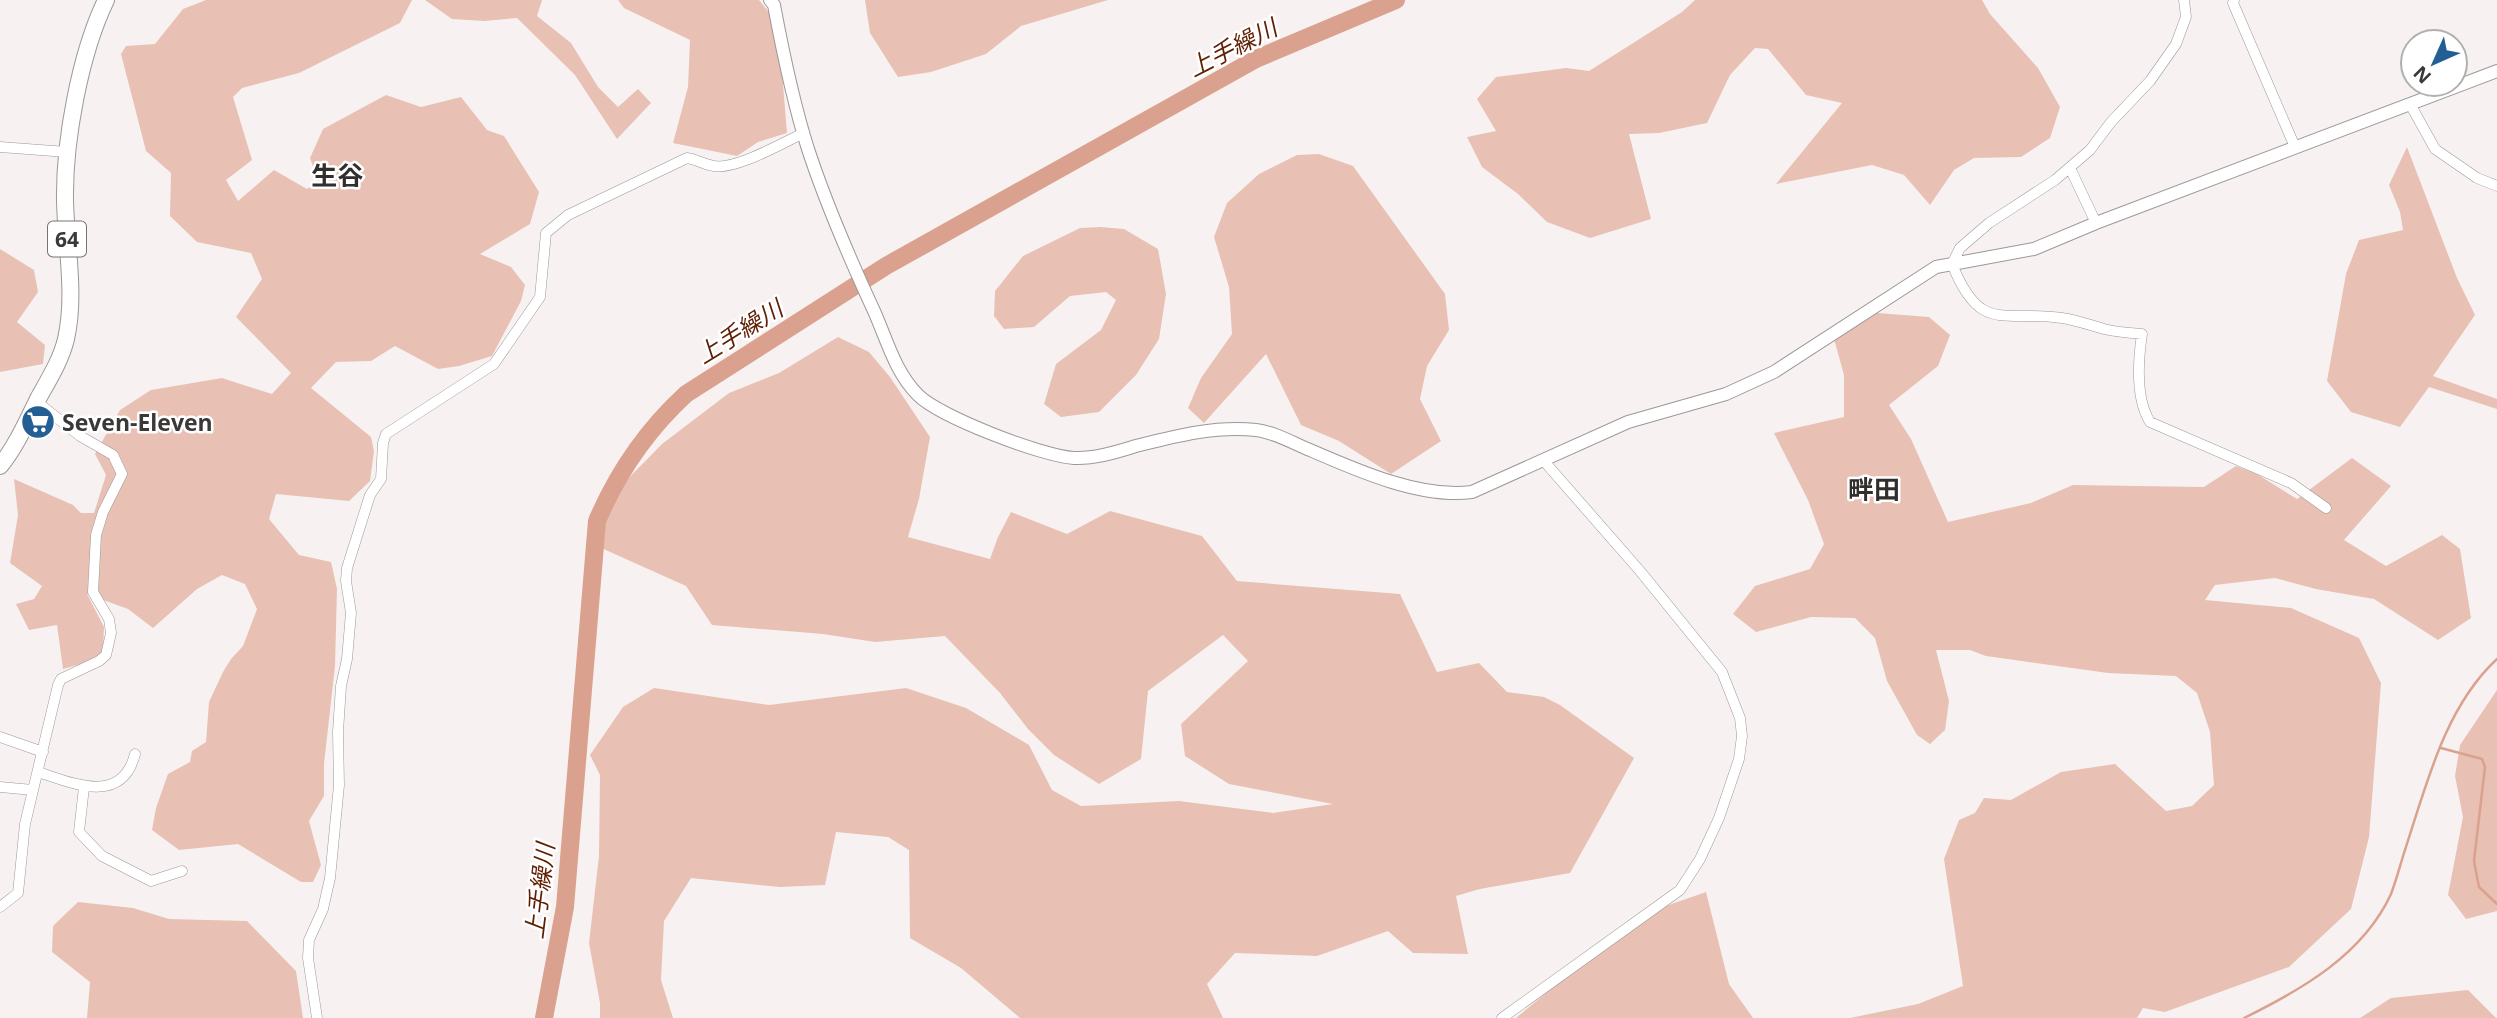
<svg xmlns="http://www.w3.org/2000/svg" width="2497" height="1018" font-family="'Open Sans','Noto Sans JP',sans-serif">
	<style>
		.green { fill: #e8c1b4 }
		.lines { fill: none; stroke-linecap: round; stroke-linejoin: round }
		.stream { stroke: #daa28e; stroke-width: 2.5 }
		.river { stroke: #daa28e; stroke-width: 18 }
		.minor-casing { stroke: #9c9897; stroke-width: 11 }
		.tertiary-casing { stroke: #9c9897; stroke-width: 14 }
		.primary-casing { stroke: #9c9897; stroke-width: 18 }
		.minor { stroke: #fff; stroke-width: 10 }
		.tertiary { stroke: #fff; stroke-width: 12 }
		.primary { stroke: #fff; stroke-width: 16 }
		.labels { text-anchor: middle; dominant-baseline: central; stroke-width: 5; stroke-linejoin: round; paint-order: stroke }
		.shield { fill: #fff; stroke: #757474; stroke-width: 2 }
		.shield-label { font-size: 21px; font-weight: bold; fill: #3a3938 }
		.poi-label { font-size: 23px; font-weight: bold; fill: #3a3938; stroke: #fff; text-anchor: start }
		.water-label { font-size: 24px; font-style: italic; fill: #601e02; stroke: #fff }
		.quarter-label { font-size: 26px; font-weight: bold; fill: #312e2d; stroke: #fff }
	</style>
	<rect width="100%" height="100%" fill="#f7f2f1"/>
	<path class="green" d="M206,0H412L400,23L299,73L242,88L233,97L252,160L226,180L238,201L274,170L307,189L318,181L310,158L323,129L386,95L421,107L461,97L487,130L504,136L539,192L530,224L480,254L511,267L525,285L521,301L492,356L459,366L438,369L395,346L371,361L336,362L311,388L371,437L374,451L370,481L349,501L276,494L269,519L299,555L331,562L337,589L335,666L324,764V796L309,821L321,865L313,882H301L238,844L179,850L152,830L156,808L168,774L190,762L192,751L206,742L209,702L223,672L231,659L243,646L257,609L245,584L222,575L197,589L153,628L128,609L87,594L104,627L103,653L91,661L63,669L57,625L29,630L16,604L34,599L42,586L10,563L18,515L14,479L73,505L81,513H94L106,475L95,454L120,410L151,390L222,378L272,394L291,373L236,317L262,279L251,253L197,242L170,216L171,173L146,151L121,54L126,46L155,44L183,9Z
		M425,0H542L537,16L571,43L598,87L618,107L638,89L651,103L617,139L575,75L517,18L484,21L452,19Z
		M618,0H759L772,16L782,72L787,133L758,142L737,156L673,143L688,87L690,40L624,8Z
		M865,0H1108L1021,26L986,54L931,72L898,77L870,33Z
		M1695,0H1982L1990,14L2038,68L2060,107L2050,138L2021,157L1974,158L1954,170L1930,205L1904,175L1872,165L1776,184L1842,103L1806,95L1768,49L1755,48L1730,75L1707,123L1659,133L1629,134L1651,219L1590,238L1547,222L1518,194L1482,167L1467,137L1496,131L1477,99L1496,77L1566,68L1589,71L1682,12Z
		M2407,147L2457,278L2475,315L2433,376L2497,399V409L2429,387L2400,427L2351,412L2327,381L2346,274L2359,240L2403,230L2400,212L2389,185Z
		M1319,154L1353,166L1445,294L1449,330L1427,366L1420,399L1441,441L1391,474L1339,441L1301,425L1266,354L1204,423L1188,408L1201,378L1232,334L1229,287L1214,237L1227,203L1259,174L1297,155Z
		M1100,227L1124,229L1158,249L1166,294L1159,339L1136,375L1099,412L1061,417L1044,404L1056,364L1101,330L1116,300L1106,292L1070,296L1034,327L1004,329L994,316L995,291L1023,256L1080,228Z
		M0,249L34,270L38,292L17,322L45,345L43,364L0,372Z
		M1865,312L1929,317L1950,335L1938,366L1889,405L1911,439L1948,522L2031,503L2073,485L2204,487L2236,466L2257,474L2297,499L2352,458L2391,486L2344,540L2386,566L2442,535L2460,549L2471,618L2438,640L2374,599L2316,589L2275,578L2215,585L2205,600L2291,608L2359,638L2381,683L2369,837L2351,909L2289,967L2165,1012L2143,1008L2137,1018H1850L1918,1004L1963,986L1944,859L1959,820L1975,813L1984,798L2011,800L2061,772L2115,764L2166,811L2192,806L2214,785L2210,732L2197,693L2176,676L2108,673L1986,656L1970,650H1936L1949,701L1945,730L1930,744L1917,735L1887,681L1875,638L1855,618L1811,617L1756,632L1733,614L1755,586L1810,569L1824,544L1808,500L1774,433L1844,417V375L1834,339Z
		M838,337L869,352L890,377L930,437L919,499L908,537L990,559L998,537L1011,512L1067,534L1110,511L1202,536L1237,581L1400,594L1437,672L1479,663L1507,692L1544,697L1560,705L1634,758L1570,873L1480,889L1456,896L1468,954L1413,953L1388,931L1317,956L1235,953L1207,984L1223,1018H1020L961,968L910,938L909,850L888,837L836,832L825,885L780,887L691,878L664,921L661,980L673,1018H600V1003L589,943L599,856L600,775L590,755L623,707L654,688L769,705L906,688L966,708L1029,745L1052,790L1081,806L1179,801L1273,813L1333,804L1229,784L1185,756L1181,724L1248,661L1223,635L1148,691L1141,759L1099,784L1054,755L1028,729L1000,693L945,636L875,642L823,634L712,625L686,586L599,547L611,496L662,444L729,393L779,373Z
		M2497,690V911L2466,919L2448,895L2463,817L2455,776L2460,745Z
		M1706,892L1729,984L1753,1018H1516L1640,915Z
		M78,902L133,908L169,919L247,921L296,971L303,1018H87L90,982L52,952L53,926Z
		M2468,990L2496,1018H2360L2391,998Z"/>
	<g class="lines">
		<path class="stream" d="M2441,748L2482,759L2485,767L2474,861L2479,887L2497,904
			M2244,1018C2301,990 2363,955 2391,894C2396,881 2400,866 2404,853C2426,787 2444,708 2497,659"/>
		<path class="river" d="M544,1018L565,907L597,521C617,474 648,429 686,394L886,266L1256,59L1396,0"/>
		<g class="minor-casing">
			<path id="minor" d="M2184,0L2186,17L2176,44L2150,81L2111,122L2090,150L2055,180L1989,223L1960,248L1952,264C1980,334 2002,310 2062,318C2076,320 2090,325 2104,329C2116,332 2129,333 2142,334C2138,361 2135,398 2150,422L2291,483L2326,508
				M2234,0L2233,3L2295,147
				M2410,104L2435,149L2477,178L2497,186
				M0,147L67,152
				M2070,168L2096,223
				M0,737L43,752
				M38,772C72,783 122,806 135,754
				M0,787L33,790
				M84,787L79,832L102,856L151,881L182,871
				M0,907L18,893L25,824L58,685L61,679L99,661L106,655L111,633L109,619L93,592L96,535L103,512L122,474L113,455L80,436L37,402
				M317,1018L308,958L309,940L323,909L330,878L339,785L338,732L341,686L347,659L351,613L346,581L347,568L370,495L381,479L383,443L386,434L494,364L540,297L546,233L568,215L687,158C696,159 705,165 714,166C736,170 782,143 804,133
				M1502,1018L1680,890L1700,859L1719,818L1739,759L1742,736L1740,718L1722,672L1640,571L1543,460"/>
		</g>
		<g class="tertiary-casing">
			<path id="tertiary" d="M770,0L774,5C783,53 793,102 808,149C826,204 850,259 874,311C887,340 895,372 918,395C940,417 1042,456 1074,458C1095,459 1116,452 1136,446C1176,436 1214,426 1256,430C1274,432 1293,443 1310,450C1356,470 1421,499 1472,492L1628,422L1726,394L1774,372L1936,267L2034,249L2096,223L2497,71"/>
		</g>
		<g class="primary-casing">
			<path id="primary" d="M0,466C17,445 27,421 39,397C49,379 61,360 66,339C76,295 66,246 65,201C64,141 80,54 106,0"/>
		</g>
		<use href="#minor" class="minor"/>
		<use href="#tertiary" class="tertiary"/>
		<use href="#primary" class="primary"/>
	</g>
	<defs>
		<g id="supermarket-disc" transform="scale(1.75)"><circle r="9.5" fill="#235e95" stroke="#fff"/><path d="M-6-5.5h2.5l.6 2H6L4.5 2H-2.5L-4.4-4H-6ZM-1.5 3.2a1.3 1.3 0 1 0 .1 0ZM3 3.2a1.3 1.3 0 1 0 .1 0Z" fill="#fff"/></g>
	</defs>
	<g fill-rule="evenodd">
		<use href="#supermarket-disc" x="38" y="422"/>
	</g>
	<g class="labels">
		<rect class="shield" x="48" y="221.5" width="38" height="35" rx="5"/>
		<g class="shield-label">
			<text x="67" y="239">64</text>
		</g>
		<g class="poi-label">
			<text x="62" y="422">Seven-Eleven</text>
		</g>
		<g class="water-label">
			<text transform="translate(1232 47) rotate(-27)">上手繰川</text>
			<text transform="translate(739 331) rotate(-32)">上手繰川</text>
			<text transform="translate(539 891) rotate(-83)">上手繰川</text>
		</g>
		<g class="quarter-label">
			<text x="337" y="175">生谷</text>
			<text x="1874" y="489">畔田</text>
		</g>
	</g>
	<g transform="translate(2434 63) rotate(225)"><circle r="33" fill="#ffffff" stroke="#b0b0af" stroke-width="2"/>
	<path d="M0-5L12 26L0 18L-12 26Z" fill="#235e95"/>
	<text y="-10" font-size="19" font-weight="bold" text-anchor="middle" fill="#3a3938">N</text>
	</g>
</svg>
